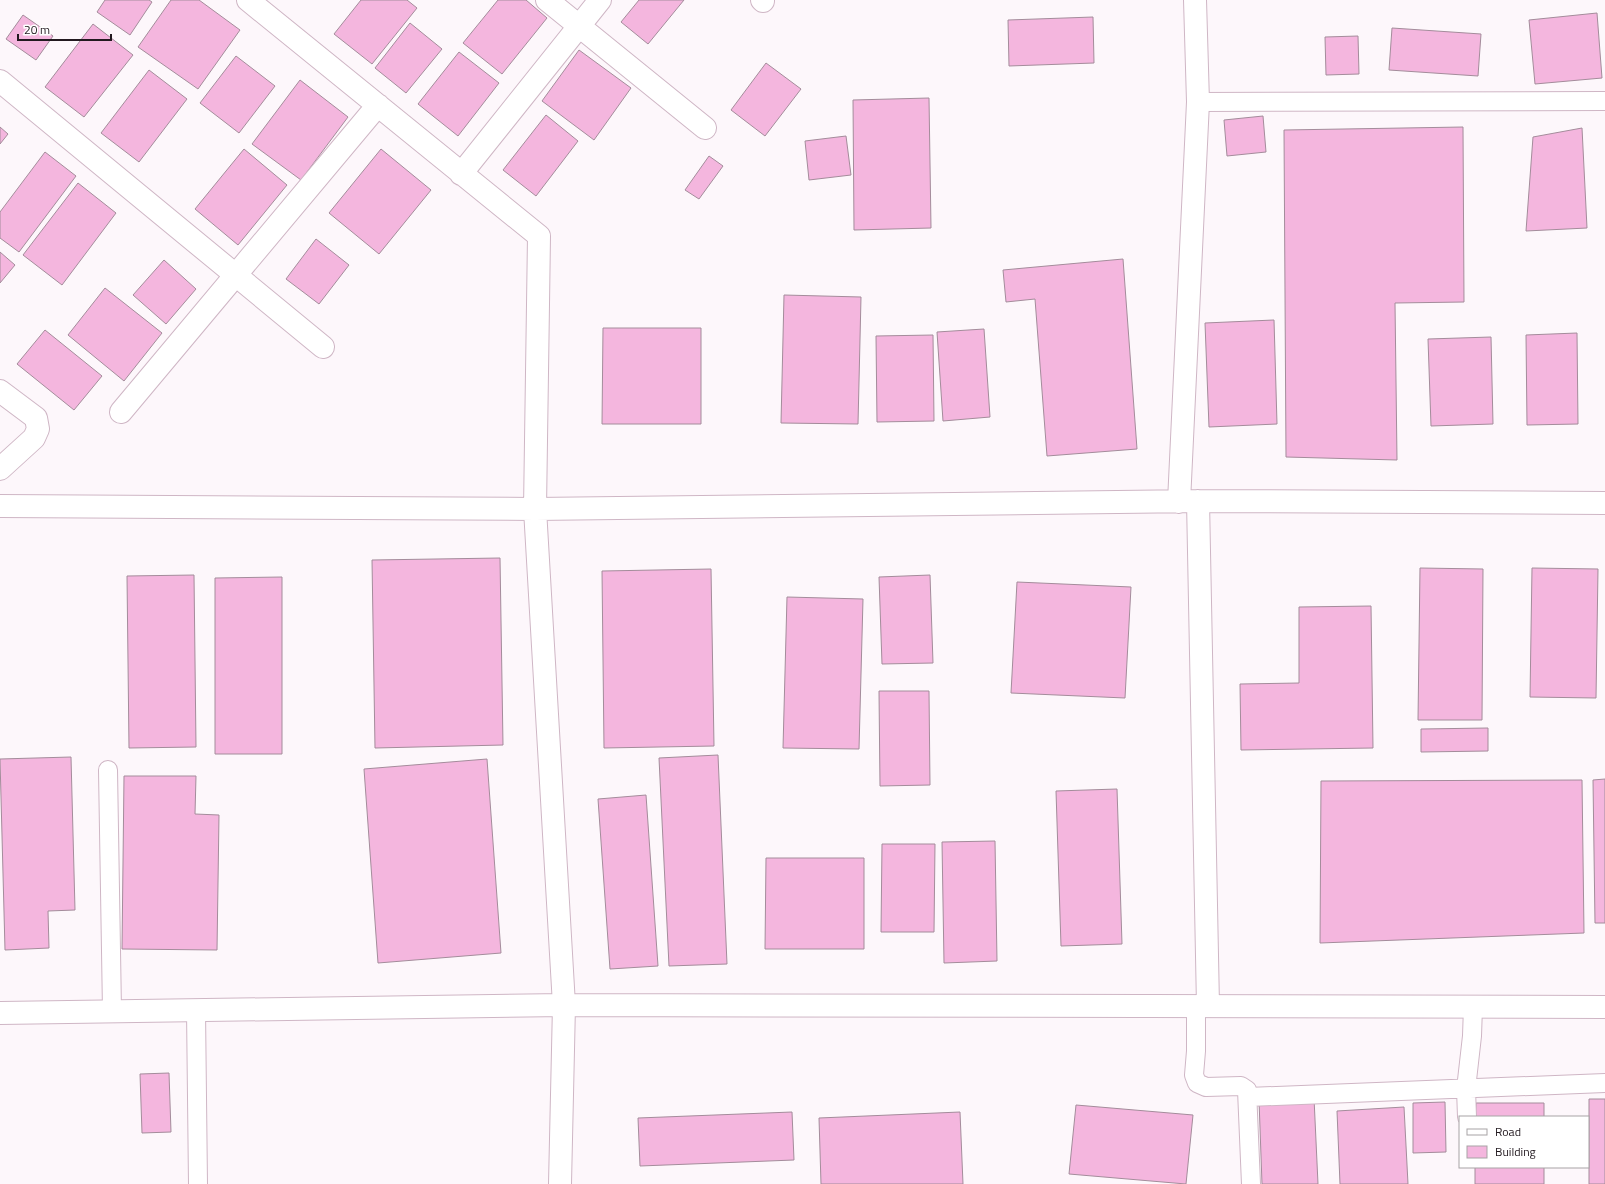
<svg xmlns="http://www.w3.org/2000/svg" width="1605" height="1184" font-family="'Titillium Web',sans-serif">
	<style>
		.building { fill: #f4b6de; stroke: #a48c9b }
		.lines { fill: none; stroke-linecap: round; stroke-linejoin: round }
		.service-casing { stroke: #cfb6c5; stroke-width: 20 }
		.minor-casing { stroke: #cfb6c5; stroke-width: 24 }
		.service { stroke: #fff; stroke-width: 18 }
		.minor { stroke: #fff; stroke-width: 22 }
	</style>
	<rect width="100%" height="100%" fill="#fdf7fb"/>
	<path class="building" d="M105,0H149L152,2L130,35L97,12Z
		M171,0H199L240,30L198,89L138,47Z
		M361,0H407L417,8L372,64L334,34Z
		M498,0H526L547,18L502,74L463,43Z
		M639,0H684L648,44L621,22Z
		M1597,13L1602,78L1535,84L1529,20Z
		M23,15L53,36L36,60L6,39Z
		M1093,17L1094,63L1009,66L1008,20Z
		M410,23L442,49L406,93L375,68Z
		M93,24L133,55L84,117L45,87Z
		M1392,28L1481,34L1478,76L1389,70Z
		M1358,36L1359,74L1326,75L1325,37Z
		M579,50L631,88L594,140L542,101Z
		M459,52L499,83L458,136L418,104Z
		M236,56L275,86L239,133L200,103Z
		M766,63L801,89L765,136L731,110Z
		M149,70L187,99L139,162L101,133Z
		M300,80L348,117L301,180L252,144Z
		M929,98L931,228L854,230L853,100Z
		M546,115L578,141L536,196L503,170Z
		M1263,116L1266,152L1227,156L1224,120Z
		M0,127L8,134L0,144Z
		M1463,127L1464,302L1395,303L1397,460L1286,457L1284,130Z
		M1582,128L1587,228L1526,231L1533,137Z
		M846,136L851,175L809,180L805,141Z
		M244,149L287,185L238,245L195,209Z
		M381,149L431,190L379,254L329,213Z
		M45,152L76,176L19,252L0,238V212Z
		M709,156L723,166L699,199L685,190Z
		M78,183L116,213L62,285L23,255Z
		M316,239L349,265L319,304L286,279Z
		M0,252L15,265L0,283Z
		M1123,259L1137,449L1047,456L1035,299L1006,302L1003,270Z
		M164,260L196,289L166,324L133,295Z
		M105,288L162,333L124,381L68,335Z
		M784,295L861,297L858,424L781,423Z
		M1274,320L1277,424L1209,427L1205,323Z
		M603,328H701V424H602Z
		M984,329L990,417L943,421L937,332Z
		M45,330L102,376L74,410L17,364Z
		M1577,333L1578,424L1527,425L1526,335Z
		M933,335L934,421L877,422L876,336Z
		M1491,337L1493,424L1431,426L1428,339Z
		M500,558L503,745L375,748L372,560Z
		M1420,568L1483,569L1482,720H1418Z
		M1532,568L1598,569L1596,698L1530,697Z
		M711,569L714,746L604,748L602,571Z
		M194,575L196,747L129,748L127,576Z
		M930,575L933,663L882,664L879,577Z
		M282,577V754H215V578Z
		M1017,582L1131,587L1125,698L1011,693Z
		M787,597L863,599L859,749L783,748Z
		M1371,606L1373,748L1241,750L1240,684L1299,683V607Z
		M879,691H929L930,785L880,786Z
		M1488,728V751L1421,752V729Z
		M718,755L727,964L669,966L659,758Z
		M71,757L75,910L48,911L49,948L5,950L0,759Z
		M487,759L501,953L378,963L364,769Z
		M124,776H196L195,814L219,815L217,950L122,949Z
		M1605,779V923H1595L1593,780Z
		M1582,780L1584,933L1320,943L1321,781Z
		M1117,789L1122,944L1061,946L1056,791Z
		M646,795L658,966L610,969L598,799Z
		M995,841L997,961L944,963L942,842Z
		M882,844H935L934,932H881Z
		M766,858H864V949H765Z
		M169,1073L171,1132L142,1133L140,1074Z
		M1314,1098L1318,1184H1262L1259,1100Z
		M1589,1099H1605V1184H1589Z
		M1445,1102L1446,1152L1413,1153V1103Z
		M1476,1103H1544V1117H1475Z
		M1076,1105L1193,1115L1186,1184L1069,1174Z
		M1404,1107L1408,1184H1340L1337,1111Z
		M792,1112L794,1160L640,1166L638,1118Z
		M960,1112L963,1184H821L819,1118Z
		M1475,1167H1544V1184H1475Z"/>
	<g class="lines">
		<g class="service-casing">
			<path id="service" d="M1198,102L1605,101
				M108,770L112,1011
				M1196,1006V1051L1194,1075L1197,1083L1206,1087L1241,1086L1247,1090L1251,1184
				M196,1010L198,1184
				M1248,1097L1605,1083
				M1467,1117L1466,1089L1472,1036L1473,1007"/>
		</g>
		<g class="minor-casing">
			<path id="minor" d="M248,0L539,236L535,509L564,1005L560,1184
				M547,0L705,128
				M762,0L763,1
				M0,81L323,347
				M461,174L600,0
				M0,391L36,418L38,429L34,438L0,469
				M121,412L378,105
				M1198,501L1208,1006
				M1179,502L1198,102L1195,0
				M0,506L535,509L1198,501L1605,503
				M0,1013L564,1005L1605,1007"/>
		</g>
		<use href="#service" class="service"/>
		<use href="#minor" class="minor"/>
	</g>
	<rect x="1459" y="1116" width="130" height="52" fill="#ffffff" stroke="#a7a3a5"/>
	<rect x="1467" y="1129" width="20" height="6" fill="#ffffff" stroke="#a7a3a5"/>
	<text x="1495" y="1136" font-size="12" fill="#22191f">Road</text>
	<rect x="1467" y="1146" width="20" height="12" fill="#f4b6de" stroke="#a7a3a5"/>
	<text x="1495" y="1156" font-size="12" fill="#22191f">Building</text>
	<path d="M18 34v6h93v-6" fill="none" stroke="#22191f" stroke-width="2"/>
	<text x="24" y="34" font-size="12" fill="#22191f" stroke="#ffffff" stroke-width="3" paint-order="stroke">20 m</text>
</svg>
